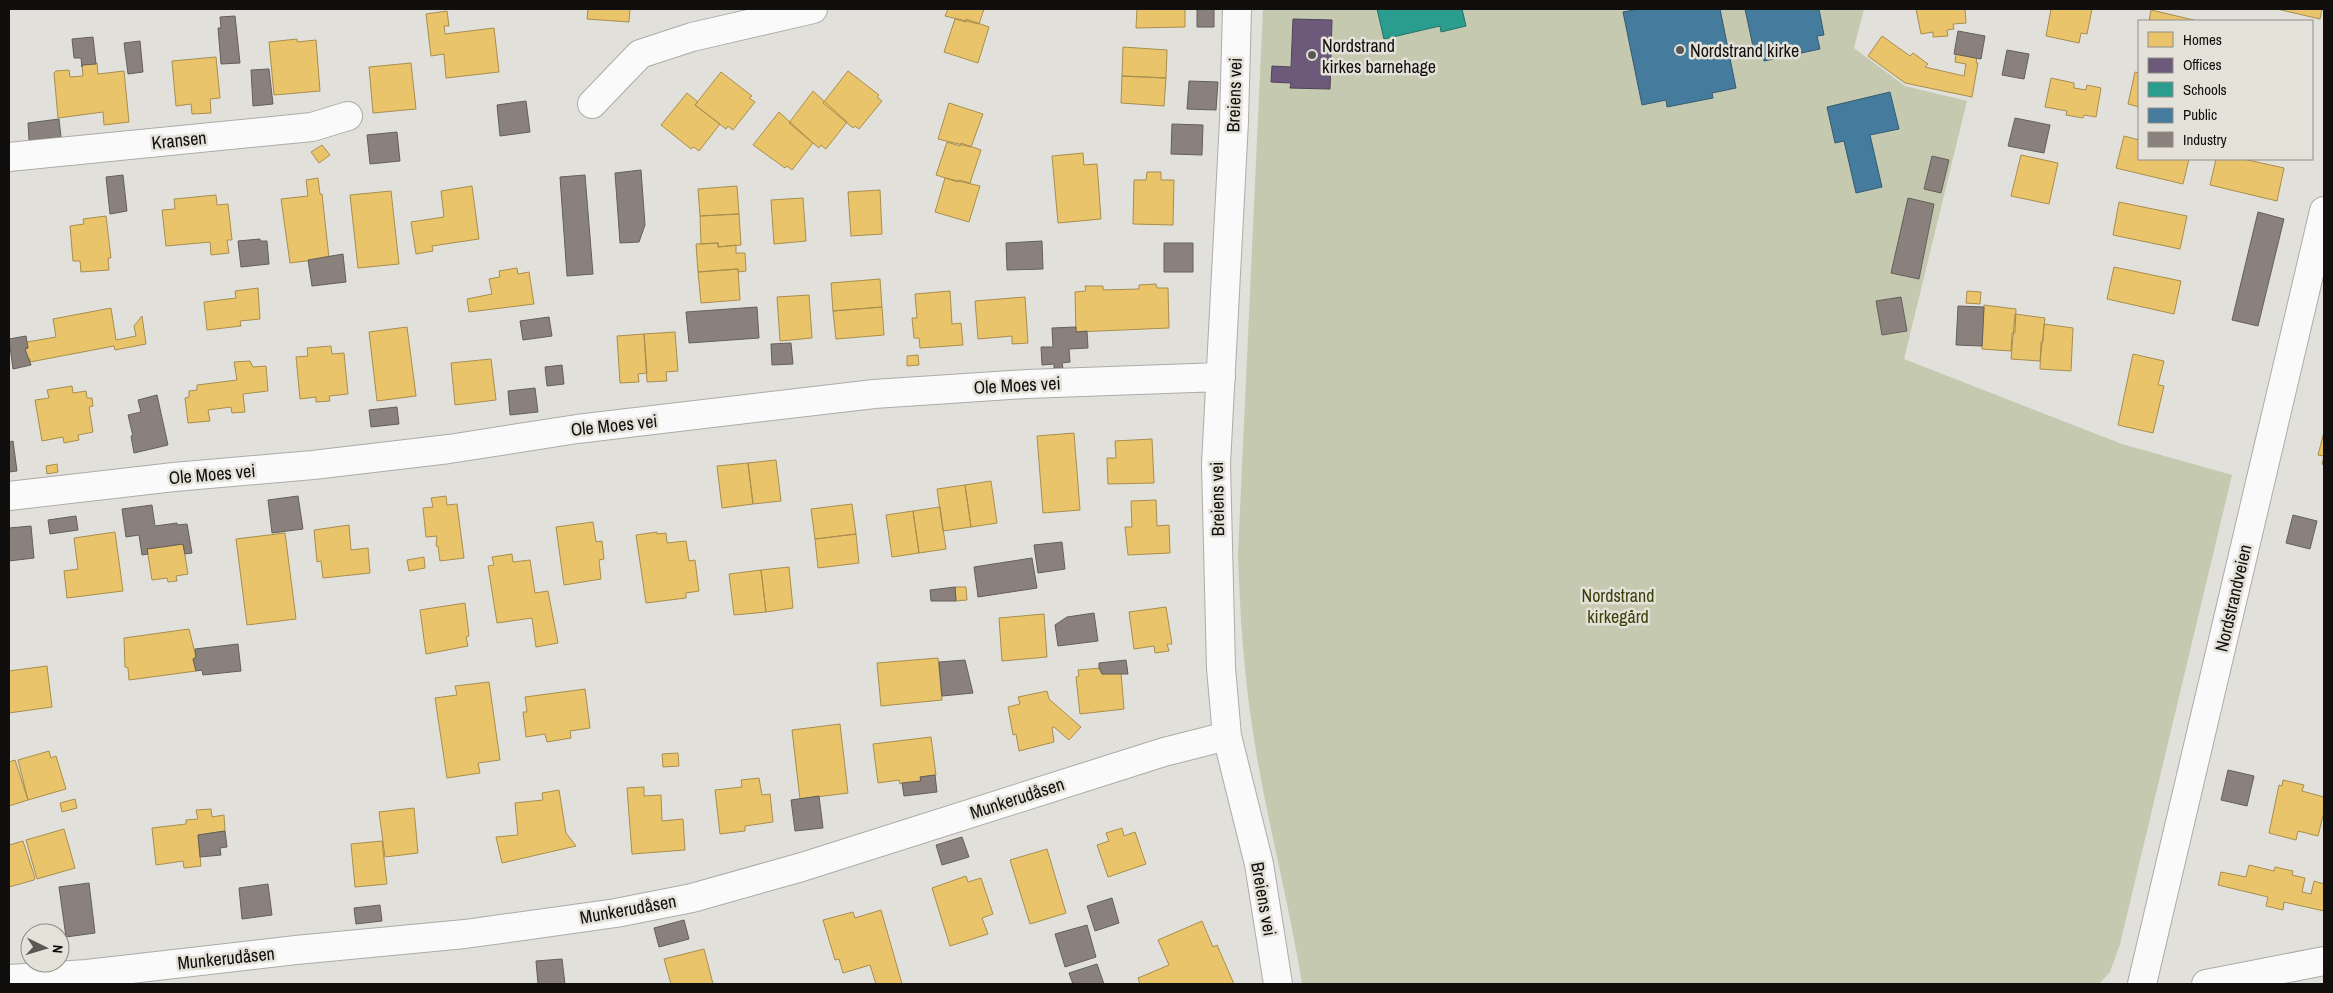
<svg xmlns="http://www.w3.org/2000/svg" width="2333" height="993" font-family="'Archivo Narrow',sans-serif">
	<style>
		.green { fill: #c4c9b0 }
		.homes { fill: #e9c46a; stroke: #a88e4e }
		.offices { fill: #6d597a; stroke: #514359 }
		.schools { fill: #2a9d8f; stroke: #227268 }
		.public { fill: #457b9d; stroke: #355b72 }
		.industry { fill: #8a817c; stroke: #655f5b }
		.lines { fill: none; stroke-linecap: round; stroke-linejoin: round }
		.minor-casing { stroke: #acaba7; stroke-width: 30 }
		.major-casing { stroke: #acaba7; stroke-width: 30 }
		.minor { stroke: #fafafa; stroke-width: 28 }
		.major { stroke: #fafafa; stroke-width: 28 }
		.poi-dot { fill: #595855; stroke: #e4e1d8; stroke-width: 2 }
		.labels { text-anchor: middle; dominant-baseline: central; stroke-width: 5; stroke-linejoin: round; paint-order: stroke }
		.poi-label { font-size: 18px; fill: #100f0d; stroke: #e4e1d8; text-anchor: start }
		.street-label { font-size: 18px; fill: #100f0d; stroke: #e4e1d8 }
		.park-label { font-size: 18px; fill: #39400a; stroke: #e4e1d8 }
	</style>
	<rect width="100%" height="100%" fill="#e1e0db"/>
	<path class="green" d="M1263,9H1864L1854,48L1905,86L1967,101L1904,359L2122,444L2232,475L2120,944L2110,972L2099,984H1302C1289,902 1267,821 1254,739C1244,677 1240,616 1238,554Z"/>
	<path class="homes" d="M588,9H630L629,22L587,19Z
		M948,9H984L979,24L945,16Z
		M1137,9H1185V27L1136,28Z
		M1916,9H1965L1966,23L1953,24L1954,29L1947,30L1948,36L1933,37V32L1921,34Z
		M2051,9H2092L2087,34L2081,33L2079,43L2046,36Z
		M2277,9H2322L2320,19Z
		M2151,10L2198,21H2149Z
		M447,11L449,26H444L445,34L494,28L499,72L446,78L444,54L431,56L426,14Z
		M955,19L966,22V19L989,27L978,63L944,52Z
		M1882,36L1910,56L1913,53L1928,64L1925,67L1964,76L1966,64L1955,62L1956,54L1977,58L1976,63H1978L1972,97L1905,83L1868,56Z
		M297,39V42L316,40L320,91L274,95L269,42Z
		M1123,47L1167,50L1166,78L1122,76Z
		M216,57L220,98L210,99L211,113L192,114L191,104L176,106L172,61Z
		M97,63L98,74L124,71L129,122L104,125L103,112L58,118L54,73L56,71L69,70L70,77L83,76L82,65Z
		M411,63L416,109L373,113L369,67Z
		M848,71L879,95L877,97L882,101L859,129L855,126L853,128L823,103Z
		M721,72L752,96L749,98L755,102L733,130L728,126L726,129L695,105Z
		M2135,72L2139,73V107L2128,104Z
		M1122,76L1166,78L1164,106L1121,103Z
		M2051,78L2074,83V88L2086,90L2087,85L2101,88L2096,117L2084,115L2083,118L2066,115L2067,111L2045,107Z
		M813,91L847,122L826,149L821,145L819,148L789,123Z
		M687,93L698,102L695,105L720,124L699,151L694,147L691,149L661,125Z
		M949,103L983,114L971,147L938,139Z
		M779,112L813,143L792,170L787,166L785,168L753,145Z
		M2124,136L2139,140V159H2189L2183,184L2116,168Z
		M947,142L960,146L961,143L981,150L970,183L959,180L958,182L936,175Z
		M322,145L330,155L319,163L311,152Z
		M1083,153L1084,165L1097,164L1101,219L1058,223L1052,156Z
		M2021,155L2058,163L2049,204L2011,196Z
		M2216,159H2243L2284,168L2277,201L2210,185Z
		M1147,172H1161V180H1174L1173,225L1133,224L1134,180H1146Z
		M318,178L320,194H322L329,258L290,263L281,199L308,196L306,180Z
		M945,178L980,186L969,222L935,212Z
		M472,186L479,239L432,246L433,251L416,254L411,222L444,217L441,191Z
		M737,186L739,214L700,216L698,189Z
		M880,190L882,234L851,236L848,192Z
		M391,191L399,264L358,268L350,195Z
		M216,195L217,205L228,204L232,240H227L229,253L211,255L210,242L166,246L162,210L175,209L174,199Z
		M803,198L806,241L774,244L771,200Z
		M2119,202L2187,216L2180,249L2113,235Z
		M739,214L741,245L718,247V243L701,244L700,216Z
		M106,216L111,258H108L109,270L81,272L80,261H73L70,226L84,224L83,219Z
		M718,243V247L736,245V253H745L746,271L738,272V269L698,272L696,244Z
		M2114,267L2181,281L2174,314L2107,299Z
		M517,268L518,274L529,272L534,304L469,312L467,299L492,294L489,279L500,277L499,271Z
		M738,269L740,300L701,303L698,272Z
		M880,279L882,307L833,311L831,283Z
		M1156,284L1157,288H1168L1169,328L1076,332L1075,292L1086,291L1085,286H1103V290L1139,289V285Z
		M258,288L260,319L240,321L241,326L207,330L204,302L236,298L235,291Z
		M950,291L952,324L961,323L963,345L920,348L919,338H914L912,318H917L915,294Z
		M1967,291L1981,292L1980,304L1966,303Z
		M809,295L812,338L780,341L777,297Z
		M1025,297L1028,343L1012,344V336L978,339L975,301Z
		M1984,305L2016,309L2015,333H2012L2011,351L1982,349Z
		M882,307L884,335L836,339L833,311Z
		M111,308L116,340L136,336L134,326L142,316L146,344L115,350L114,346L30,362V359L27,360L25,349L28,348L27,342L56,337L53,319Z
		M2015,314L2045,318L2040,361L2011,359Z
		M2044,324L2073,328L2071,371L2040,369L2041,342H2043Z
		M407,327L416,396L377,401L369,332Z
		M675,332L678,371L666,372L667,381L647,382L644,334Z
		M644,334L647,373L638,374L639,382L620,383L617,336Z
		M331,346L332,354L344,353L348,394L329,396L330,401L316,402V397L300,399L296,357L308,356L307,348Z
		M2133,354L2164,361L2158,385L2164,386L2153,433L2118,425Z
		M918,355L919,365L907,366V356Z
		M491,359L496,400L455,405L451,363Z
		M250,361L253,367L266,366L268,391L243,394L245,412L232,413L231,407L208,410L210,421L188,423L185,398L189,397V391L197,390V385L237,380L234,362Z
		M72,386L73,393L86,391L87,398H92L93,406L89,407L93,432L78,435L79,440L64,443L63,437L42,441L35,400L49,398L47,390Z
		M2324,432V465L2322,464L2324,456L2318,455Z
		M1074,433L1080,510L1043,513L1037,436Z
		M1152,439L1154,483L1108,484L1107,458H1116L1115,441Z
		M776,460L781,501L753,504L748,463Z
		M748,463L753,504L722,508L717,466Z
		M57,464L58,472L47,474L46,466Z
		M991,481L997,523L971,527L965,485Z
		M965,485L971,527L943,531L937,489Z
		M446,496L447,505L457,504L464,558L440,561L438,546H436L437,536L426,537L423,508L433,507L431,498Z
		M1156,500L1157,526L1169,525L1170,553L1128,555L1125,527H1132L1131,501Z
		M852,504L856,534L815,539L811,509Z
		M940,507L946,549L919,553L913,511Z
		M913,511L919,553L892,557L886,515Z
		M593,522L596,542L602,541L604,559L599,560L601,579L564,585L556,527Z
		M349,525L351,550L368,548L370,573L323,578L321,561L317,562L314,530Z
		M115,532L123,591L67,598L64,571L78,569L74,538Z
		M657,532V534L666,533L667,543L686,541L689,561L695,560L699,591L686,593V598L646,603L636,535Z
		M285,533L296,619L247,625L236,539Z
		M856,534L859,563L818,568L815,539Z
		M183,544L188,574L176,576L177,581L168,582L167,578L152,580L147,549Z
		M512,554L513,562L530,560L535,593L548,591L558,643L536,647L532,618L497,623L488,566L494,565L492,557Z
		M424,557L425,568L409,571L407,560Z
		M789,567L793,608L766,612L761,570Z
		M761,570L766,612L734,615L729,574Z
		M955,587H966L967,600L956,601Z
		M465,603L469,636L466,637L468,646L426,654L420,610Z
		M1166,607L1172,644H1167L1169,651L1155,653L1154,646L1134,649L1129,612Z
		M1044,614L1047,657L1002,661L999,618Z
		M189,629L196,657L193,659L196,671L129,680L128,668L125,667L124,638Z
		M938,658L942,700L881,706L877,663Z
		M47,666L52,707L9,713V671Z
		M1101,668L1102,674L1121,673L1124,709L1080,714L1076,677L1079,676L1078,670Z
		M489,682L500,760L478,763L480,773L447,778L435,698L457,695L455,686Z
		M585,689L590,728L570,731L571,738L547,742L545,734L526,737L523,712H527L525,697Z
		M1047,691L1049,699L1081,727L1069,740L1054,727H1052L1054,742L1019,751L1016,734L1013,735L1008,707L1020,704L1018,697Z
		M840,724L848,793L800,799L792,730Z
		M931,737L936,775L920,777L921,781L902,783L900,784L899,780L878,783L873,744Z
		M49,751L51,758L56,756L66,789L28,800L18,760Z
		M678,753L679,766L663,767L662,754Z
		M15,760L28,800L9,806V762Z
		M759,778L762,795L770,794L773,822L745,826V831L720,834L715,790L742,787L741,780Z
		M2283,780L2304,785L2302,791L2324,797V812L2318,836L2298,831L2296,840L2269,833L2279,785L2282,786Z
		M644,787V796L661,795L662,821L683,819L685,850L632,854L627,788Z
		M559,790L566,833L576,846L502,863L496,837L518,835L515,803L543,800L542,793Z
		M75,799L77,808L62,812L60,803Z
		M414,808L418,853L385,857L379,812Z
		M211,809L212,817L224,815L225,831L198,835L201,866L184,868L183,861L156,865L152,828L186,824V820L198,819L196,810Z
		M1122,828L1124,836L1135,832L1146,864L1108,877L1097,845L1109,841L1106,833Z
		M64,829L75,868L37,879L26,840Z
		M23,841L35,878L34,880L9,887V845Z
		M382,841L387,884L355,887L351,844Z
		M1047,849L1066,913L1030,924L1010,860Z
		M2249,865L2274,871L2275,867L2293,871L2292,875L2305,878L2302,892L2311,894L2314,881L2324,884V911L2284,902L2283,910L2266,906L2268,897L2218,885L2221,872L2246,877Z
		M966,876L968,882L981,878L993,914L982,918L988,934L950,946L932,888Z
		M881,910L902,984H876L870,965L843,973L839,959L835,960L823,920L853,912L855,918Z
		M1202,921L1213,947L1217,945L1234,984H1140L1138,978L1169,965L1158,940Z
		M704,949L713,984H671L664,959Z"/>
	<path class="offices" d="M1293,19L1332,20L1330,89L1290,88L1291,83L1271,82L1272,66L1291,67Z"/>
	<path class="schools" d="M1377,9H1462L1466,26L1441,32L1440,26L1384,39Z"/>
	<path class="public" d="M1639,9H1720L1736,88L1712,93L1713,98L1667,107L1666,100L1642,105L1623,12Z
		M1745,9H1819L1824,35L1817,36L1820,49L1764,61L1762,49L1754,51Z
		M1890,92L1899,129L1870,135L1882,187L1856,193L1844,141L1835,143L1827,107Z"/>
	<path class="industry" d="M1197,9H1214V27H1197Z
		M235,16L240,63L221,64L218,28H221L220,17Z
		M1958,31L1985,36L1981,59L1954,54Z
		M93,37L96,64L82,65V67L81,58H74L72,39Z
		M140,41L143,72L128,74L124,43Z
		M2007,50L2029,54L2024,79L2002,75Z
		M269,69L273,104L253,106L251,70Z
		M1189,81L1218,82L1216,110L1187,109Z
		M526,101L530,132L500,136L497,105Z
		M2015,118L2050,125L2044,153L2008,146Z
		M59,119L61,137L29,140L28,123Z
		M1172,124L1203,125L1202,155L1171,154Z
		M397,132L400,161L370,164L367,135Z
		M1932,156L1949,160L1941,193L1924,189Z
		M641,170L645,225L639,242L620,243L615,173Z
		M123,175L127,211L110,214L106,177Z
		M585,175L593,274L567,276L560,177Z
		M1908,198L1934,204L1919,279L1891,273Z
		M2258,212L2284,219L2258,326L2232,320Z
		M260,239V241H267L269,264L241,267L238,241Z
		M1042,241L1043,269L1007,270L1006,243Z
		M1164,243H1193V272H1164Z
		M343,254L346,282L312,286L308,260Z
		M1901,297L1907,331L1882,335L1876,301Z
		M1958,306L1984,307L1982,346L1956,345Z
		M757,307L759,338L689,343L686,312Z
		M549,317L552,336L523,340L520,321Z
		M1076,327V332L1087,331L1088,348L1069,349L1070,362L1062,363L1063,368H1054V364L1042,365L1041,347H1053L1052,328Z
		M26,336L28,348L25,349L31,365L13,369L9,339Z
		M791,343L793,364L772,365L771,344Z
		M562,365L564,384L547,386L545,367Z
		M535,388L538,412L510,415L508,391Z
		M157,395L168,445L134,453L131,436H133L128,415L141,412L138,400Z
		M397,407L399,424L371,427L369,410Z
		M13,441L17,471L9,472V442Z
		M298,496L303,529L272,533L268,500Z
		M152,505L155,526L177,523V525L187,524L192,553L185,554L183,544L147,549L148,554L142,555L139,535L126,537L122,509Z
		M2293,515L2317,521L2310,549L2286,543Z
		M76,516L78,530L50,534L48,520Z
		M31,526L34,558L9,561V528Z
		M1062,542L1065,569L1038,573L1034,545Z
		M1032,558L1037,588L978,597L974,567Z
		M955,587L956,601H931L930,590Z
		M1094,613L1098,641L1058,646L1055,625L1067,617Z
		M238,644L241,671L203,675L202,670L196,671L193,659L196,657L195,649Z
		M965,660L973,693L942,696L939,662Z
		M1126,660L1128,674H1102L1099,668V663Z
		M2228,770L2254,776L2247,806L2221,800Z
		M935,775L937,792L904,796L902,783L921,781L920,777Z
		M819,796L823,828L795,831L791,800Z
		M225,831L227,847L220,848L221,855L200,857L198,835Z
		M962,837L969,857L942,865L936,845Z
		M89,883L95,933L66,937L59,887Z
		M268,884L272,915L242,919L239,888Z
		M1112,898L1119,923L1095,931L1087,906Z
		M380,905L382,921L356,924L354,908Z
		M684,920L689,939L659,947L654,928Z
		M1087,925L1096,957L1065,967L1055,934Z
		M562,959L565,984H538L536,961Z
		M1097,964L1104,984H1073L1069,973Z"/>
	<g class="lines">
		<g class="minor-casing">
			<path id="minor" d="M1237,9L1234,121L1216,464L1221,668L1227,736L1259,864L1278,984
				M592,104L640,54L692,37L813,9
				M9,157L312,127L348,116
				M9,496L174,477L313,465L449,449L577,429L874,394L1027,384L1221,377
				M9,979L87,974L296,950L465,934L616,913L692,898L802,867L1164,752L1227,736
				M2206,984L2324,961"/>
		</g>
		<g class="major-casing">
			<path id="major" d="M2142,984L2324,211"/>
		</g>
		<use href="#minor" class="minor"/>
		<use href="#major" class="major"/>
	</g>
	<g class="poi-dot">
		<circle cx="1680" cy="50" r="5"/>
		<circle cx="1312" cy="55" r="5"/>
	</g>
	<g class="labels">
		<g class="poi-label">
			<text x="1322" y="45">Nordstrand<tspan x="1322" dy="21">kirkes barnehage</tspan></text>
			<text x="1690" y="50">Nordstrand kirke</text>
		</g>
		<g class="street-label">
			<text transform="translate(1234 95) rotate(-88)">Breiens vei</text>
			<text transform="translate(179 140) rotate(-6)">Kransen</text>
			<text transform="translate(1017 385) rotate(-3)">Ole Moes vei</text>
			<text transform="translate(614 425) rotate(-6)">Ole Moes vei</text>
			<text transform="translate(212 474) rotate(-5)">Ole Moes vei</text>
			<text transform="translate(1217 499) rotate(-91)">Breiens vei</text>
			<text transform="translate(2233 598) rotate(-77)">Nordstrandveien</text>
			<text transform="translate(1017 798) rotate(-18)">Munkerudåsen</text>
			<text transform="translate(1264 899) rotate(80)">Breiens vei</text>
			<text transform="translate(628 909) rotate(-10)">Munkerudåsen</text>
			<text transform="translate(226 958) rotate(-6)">Munkerudåsen</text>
		</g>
		<g class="park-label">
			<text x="1618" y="595">Nordstrand<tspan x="1618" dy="21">kirkegård</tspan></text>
		</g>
	</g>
	<rect width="2333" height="993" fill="none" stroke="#100f0d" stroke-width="20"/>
	<rect x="2138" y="20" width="175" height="140" fill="#e4e1d8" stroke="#8f8d87"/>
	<rect x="2148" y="32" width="25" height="15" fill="#e9c46a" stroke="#8f8d87"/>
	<text x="2183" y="45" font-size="15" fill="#100f0d">Homes</text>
	<rect x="2148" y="58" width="25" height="15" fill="#6d597a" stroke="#8f8d87"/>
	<text x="2183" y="70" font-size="15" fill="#100f0d">Offices</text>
	<rect x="2148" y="82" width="25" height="15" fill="#2a9d8f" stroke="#8f8d87"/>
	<text x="2183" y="95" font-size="15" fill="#100f0d">Schools</text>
	<rect x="2148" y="108" width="25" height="15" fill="#457b9d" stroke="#8f8d87"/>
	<text x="2183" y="120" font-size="15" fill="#100f0d">Public</text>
	<rect x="2148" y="132" width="25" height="15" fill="#8a817c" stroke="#8f8d87"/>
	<text x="2183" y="145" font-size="15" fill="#100f0d">Industry</text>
	<g transform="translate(45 948) rotate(95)"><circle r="24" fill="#e4e1d8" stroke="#8f8d87"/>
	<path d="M0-4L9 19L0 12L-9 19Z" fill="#595855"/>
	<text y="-8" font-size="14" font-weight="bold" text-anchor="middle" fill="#100f0d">N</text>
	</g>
</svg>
